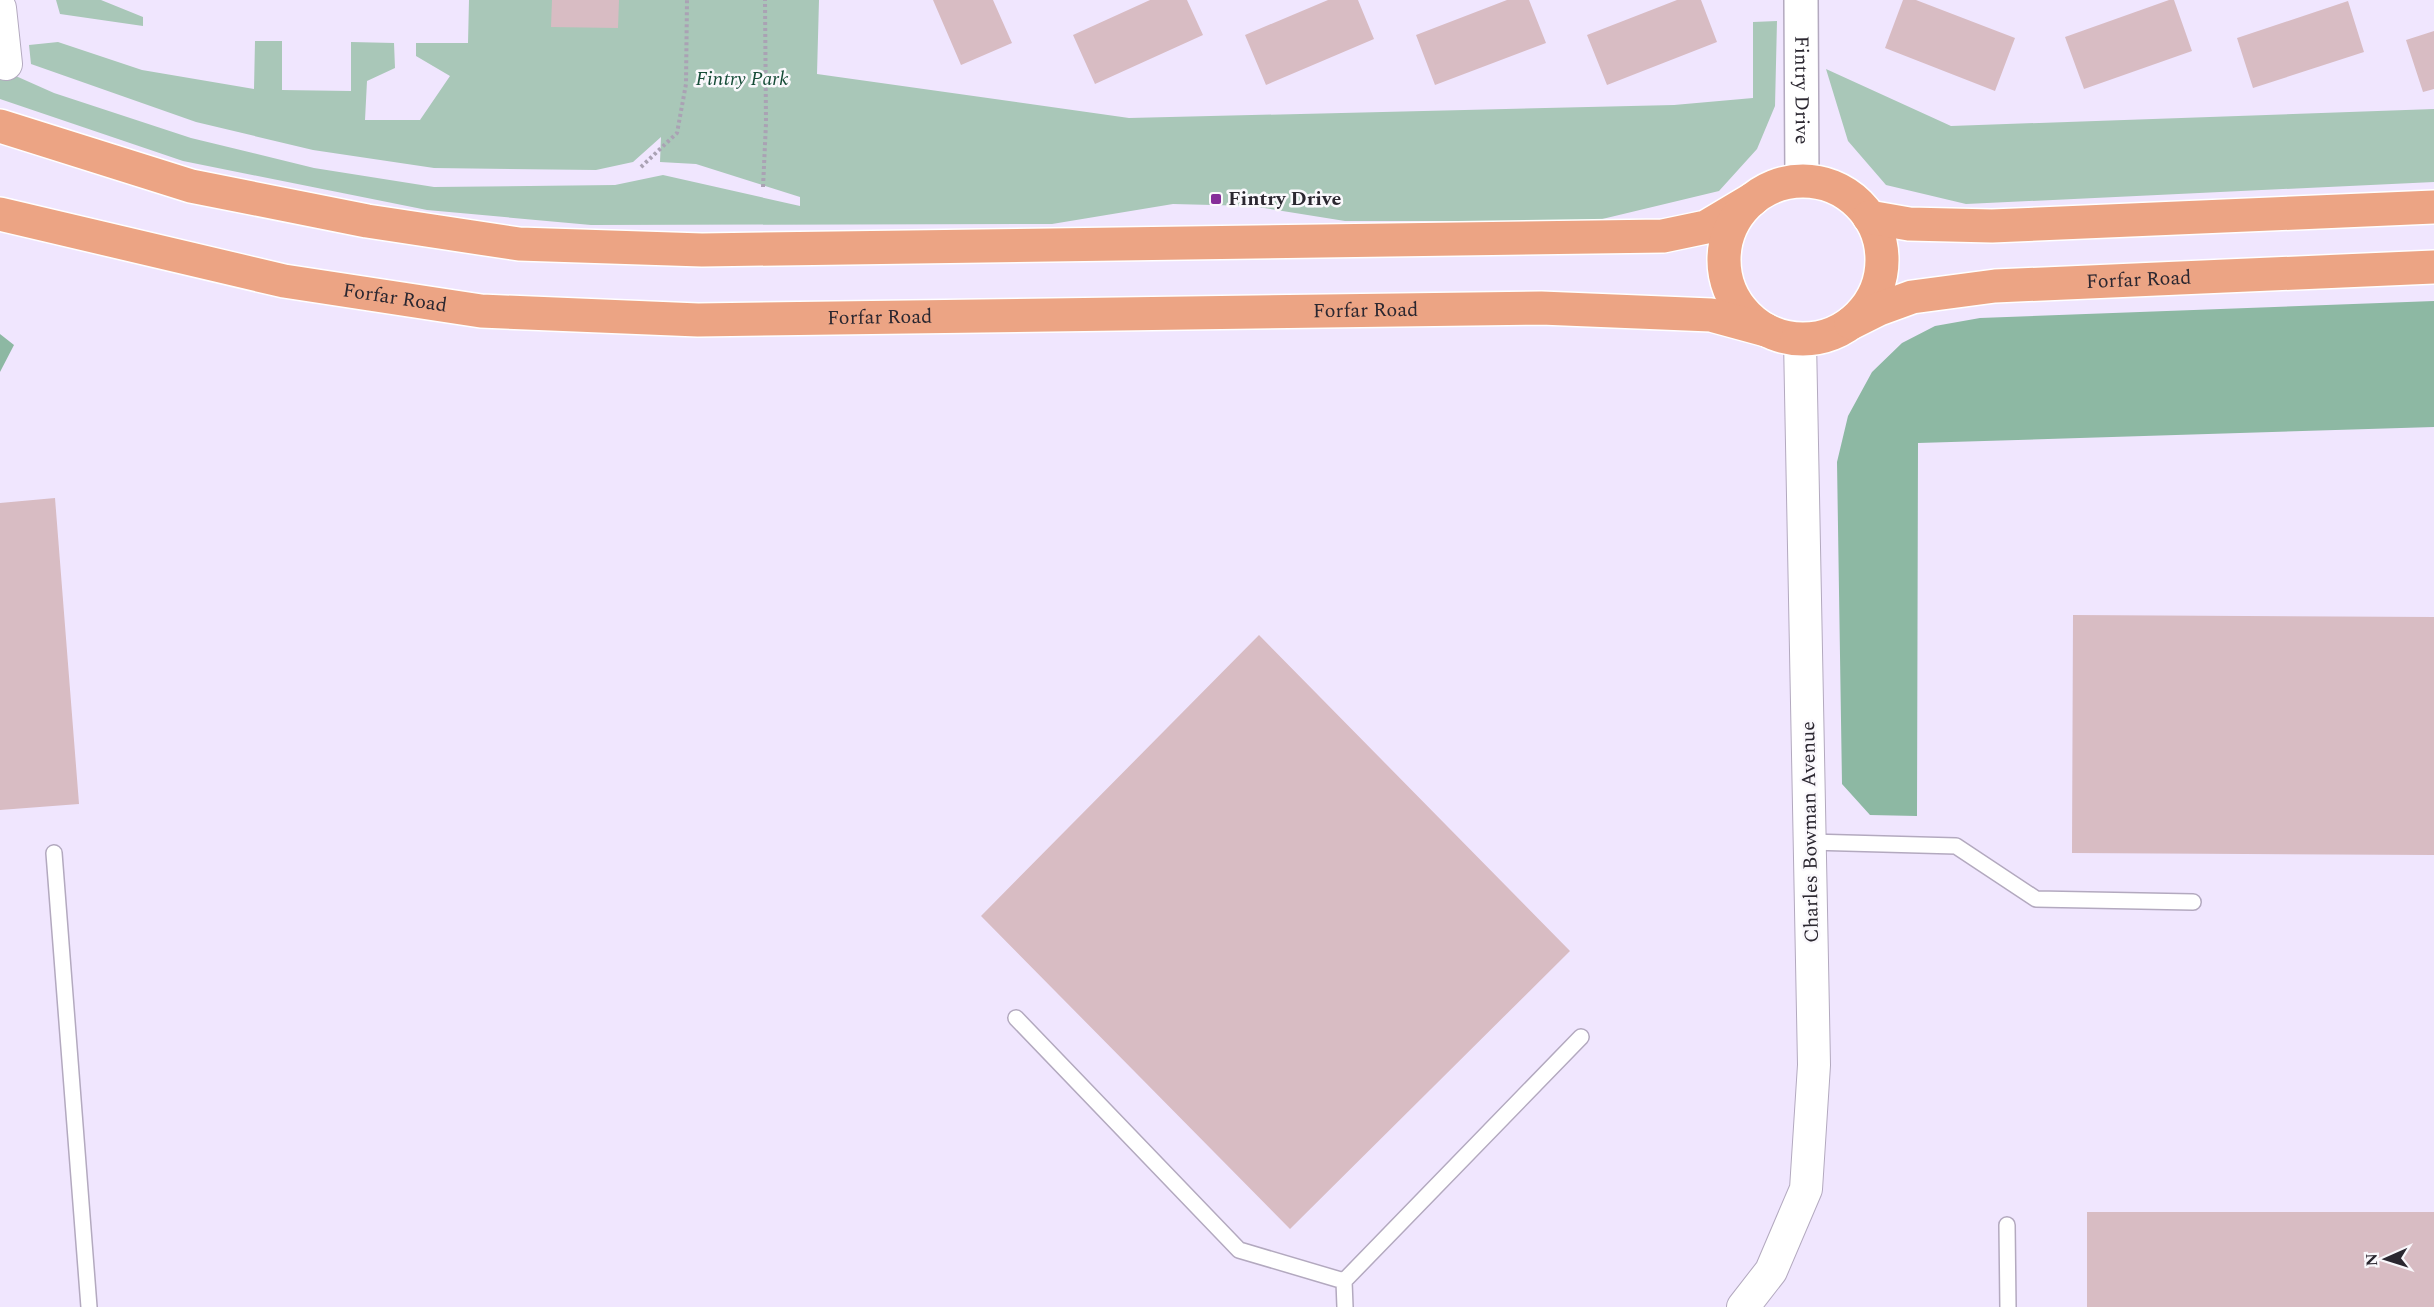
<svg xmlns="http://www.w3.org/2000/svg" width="2434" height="1307" font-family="Spectral,serif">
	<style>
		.green { fill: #a9c7b8 }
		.forest { fill: #8db8a3 }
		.building { fill: #d8bcc3 }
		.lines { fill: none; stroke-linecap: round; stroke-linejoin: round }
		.service-casing { stroke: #b3a9bf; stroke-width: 18 }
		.minor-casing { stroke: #b3a9bf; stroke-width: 34 }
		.tertiary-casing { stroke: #b3a9bf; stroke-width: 36 }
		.trunk-casing { stroke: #fff; stroke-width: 36 }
		.path { stroke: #aaa2b4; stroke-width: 4; stroke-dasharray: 3 3; stroke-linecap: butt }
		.service { stroke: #fff; stroke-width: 15 }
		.minor { stroke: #fff; stroke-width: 32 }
		.tertiary { stroke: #fff; stroke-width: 33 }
		.trunk { stroke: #eca484; stroke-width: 33 }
		.poi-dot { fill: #862e9a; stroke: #faf8fc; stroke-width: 2 }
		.labels { text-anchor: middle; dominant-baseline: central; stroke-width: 5; stroke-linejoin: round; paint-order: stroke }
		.park-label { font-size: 20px; font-style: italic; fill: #164c37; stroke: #faf8fc }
		.street-label { font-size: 20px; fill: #2b2730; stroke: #faf8fc }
		.poi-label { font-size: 20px; font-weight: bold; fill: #2b2730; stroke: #faf8fc; text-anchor: start }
	</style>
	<rect width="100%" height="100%" fill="#f0e6fe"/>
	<path class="green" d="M56,0H101L143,17V26L60,14Z
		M469,0H819L817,74L1129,118L1674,105L1753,98V22L1777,21L1775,106L1757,149L1719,191L1594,221H1345L1252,206L1173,204L1052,224L591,225L427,210L183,161L0,99V69L54,93L191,138L314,168L434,187L615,185L663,175L800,206V197L696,164L660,162L661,137L633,162L596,170L434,168L313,150L196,122L31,64L29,45L58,42L142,70L254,89L255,41H282V90L351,91V42L394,43L395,68L367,81L365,120H420L450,76L416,56V43H468Z
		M1826,69L1951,126L2434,109V182L1966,204L1886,185L1848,141Z"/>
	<path class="forest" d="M2434,301V427L1918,443L1917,816L1870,815L1842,784L1837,462L1848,416L1872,372L1902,343L1935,326L1980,318Z
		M0,334L14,345L0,372Z"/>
	<path class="building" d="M552,0H619L618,28L551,27Z
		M933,0H993L1012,43L961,65Z
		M1150,0H1187L1203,35L1095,84L1073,35Z
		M1328,0H1358L1374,39L1266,85L1245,35Z
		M1507,0H1529L1546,43L1435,85L1416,35Z
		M1677,0H1701L1717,42L1607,85L1587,35Z
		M1903,0H1916L2015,38L1995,91L1885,48Z
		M2169,0H2174L2192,51L2084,89L2065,37Z
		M2348,1L2364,52L2253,88L2237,38Z
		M2434,31V89L2423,92L2406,40Z
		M55,498L79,804L0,810V503Z
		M2073,615L2434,617V855L2072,853Z
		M1259,635L1570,951L1290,1229L981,916Z
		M2087,1212H2434V1307H2087Z"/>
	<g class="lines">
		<g class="service-casing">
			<path id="service" d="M1810,842L1956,846L2036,899L2193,902
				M54,853L89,1307
				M1016,1018L1239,1250L1344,1281L1345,1307
				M2007,1225L2008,1307
				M1344,1281L1581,1037"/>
		</g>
		<g class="minor-casing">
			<path id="minor" d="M0,8L6,64
				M1743,1307L1771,1271L1806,1189L1814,1065L1800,340"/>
		</g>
		<g class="tertiary-casing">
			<g id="tertiary">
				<path id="s1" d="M1801,0L1802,181"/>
			</g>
		</g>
		<g class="trunk-casing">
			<g id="trunk">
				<path d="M0,126L191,186L367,221L519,244L702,250L1663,236L1706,227L1753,199"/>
				<circle cx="1803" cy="260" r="79"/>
				<path id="s2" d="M0,214L284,281L481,311L698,320L1541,308L1711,315L1766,330"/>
				<path d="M1869,217L1909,224L1992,226L2434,207"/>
				<path id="s3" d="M1851,323L1879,309L1912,297L1995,286L2434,267"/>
			</g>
		</g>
		<path class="path" d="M641,167L677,133L686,84L687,0
			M763,187L766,123L765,0"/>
		<use href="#service" class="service"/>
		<use href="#minor" class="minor"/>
		<use href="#tertiary" class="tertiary"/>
		<use href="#trunk" class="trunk"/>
	</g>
	<rect class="poi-dot" x="1210" y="193" width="12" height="12" rx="3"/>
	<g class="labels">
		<g class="park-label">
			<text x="742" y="79">Fintry Park</text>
		</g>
		<g class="street-label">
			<text stroke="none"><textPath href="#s1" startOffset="90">Fintry Drive</textPath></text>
			<text stroke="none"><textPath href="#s3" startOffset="294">Forfar Road</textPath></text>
			<text stroke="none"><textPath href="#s2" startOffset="404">Forfar Road</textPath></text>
			<text stroke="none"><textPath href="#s2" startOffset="1376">Forfar Road</textPath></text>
			<text stroke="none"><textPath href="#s2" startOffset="890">Forfar Road</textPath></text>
			<text transform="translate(1810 832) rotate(-91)">Charles Bowman Avenue</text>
		</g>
		<g class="poi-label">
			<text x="1228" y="199">Fintry Drive</text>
		</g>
	</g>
	<g transform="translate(2386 1259) rotate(267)" stroke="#faf8fc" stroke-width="4.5" paint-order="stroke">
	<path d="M0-4.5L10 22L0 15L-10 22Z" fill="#2b2730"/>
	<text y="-9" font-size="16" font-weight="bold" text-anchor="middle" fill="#2b2730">N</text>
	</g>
</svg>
